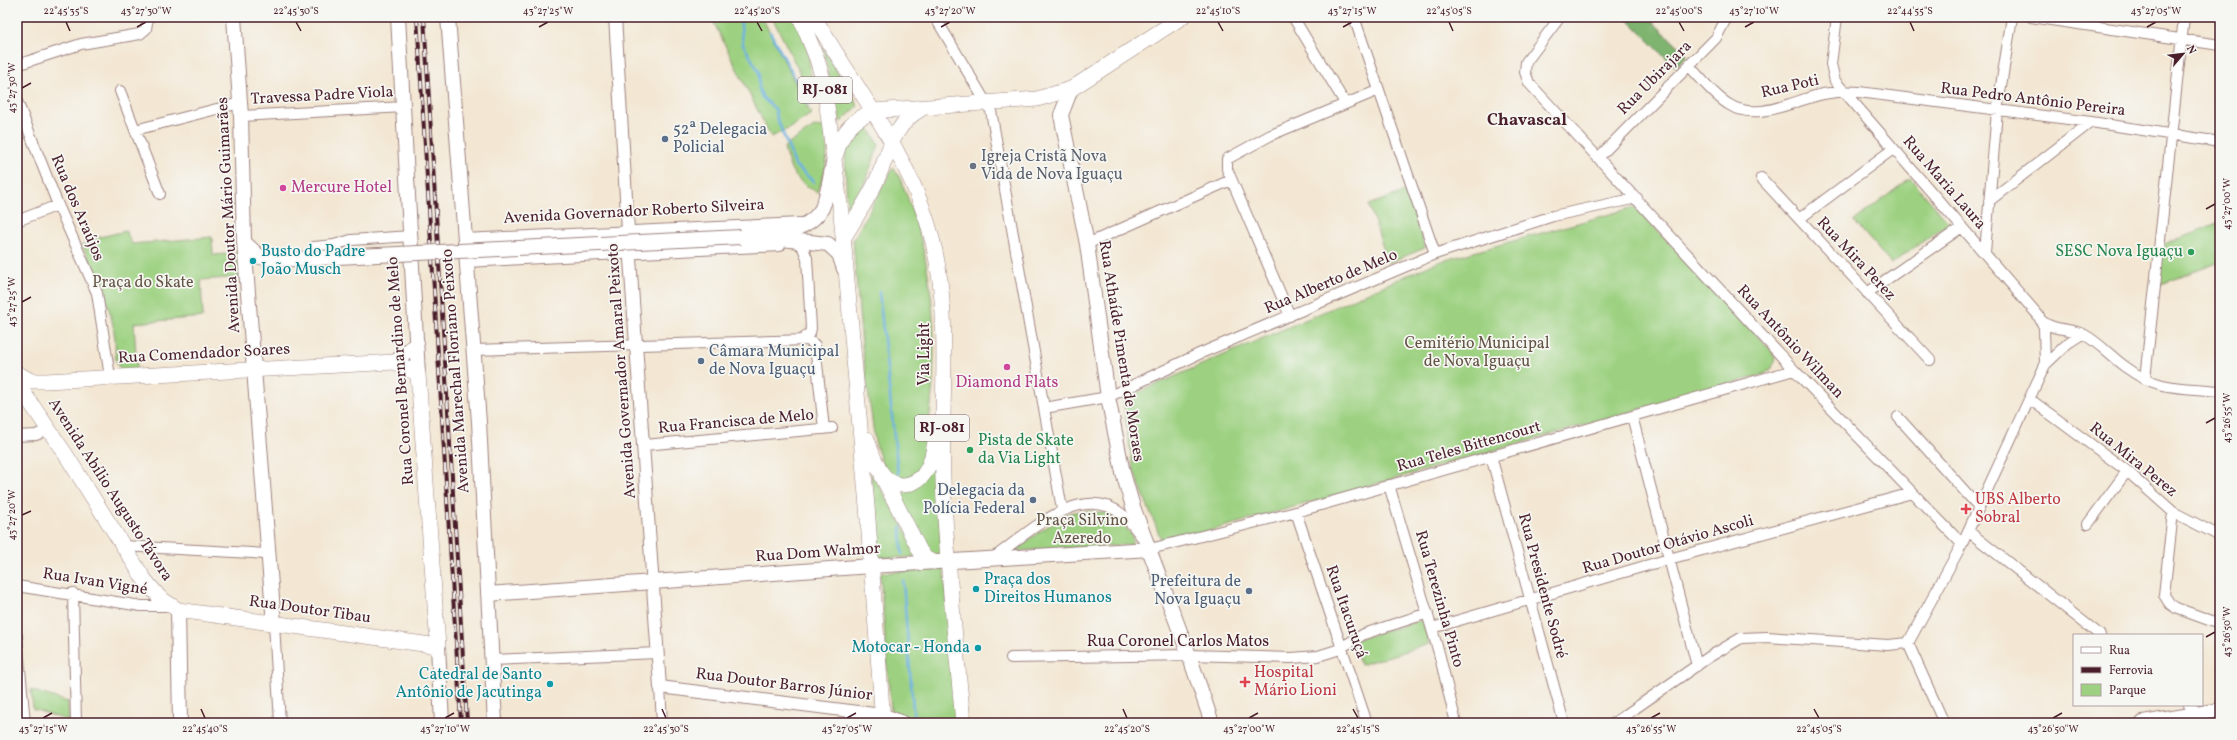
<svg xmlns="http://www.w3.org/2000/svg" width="2237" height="740" font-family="Vollkorn,serif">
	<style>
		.green { fill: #9dd181; stroke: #747856 }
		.forest { fill: #7eb36f; stroke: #64694d }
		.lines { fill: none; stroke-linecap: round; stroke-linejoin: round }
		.stream { stroke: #6bb1e2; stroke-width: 2.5 }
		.minor-casing { stroke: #9e837f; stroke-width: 12 }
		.tertiary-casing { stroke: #9e837f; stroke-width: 14 }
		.secondary-casing { stroke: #9e837f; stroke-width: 16 }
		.primary-casing { stroke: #9e837f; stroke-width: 16 }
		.minor { stroke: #fff; stroke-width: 10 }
		.tertiary { stroke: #fff; stroke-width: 12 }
		.secondary { stroke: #fff; stroke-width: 14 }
		.primary { stroke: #fff; stroke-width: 15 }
		.rail-casing { stroke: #4a1f2b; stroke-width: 4 }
		.rail { stroke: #f6f6f2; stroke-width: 2.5; stroke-dasharray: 8; stroke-linecap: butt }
		.secondary-bridge-casing { stroke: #9e837f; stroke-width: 16; stroke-linecap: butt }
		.secondary-bridge { stroke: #fff; stroke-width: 14 }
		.ticks { fill: none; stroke: #4a1f2b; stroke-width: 1.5 }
		.service-dot { fill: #5c6f8a; stroke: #f6f6f2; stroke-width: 1.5 }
		.worship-dot { fill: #6b7280; stroke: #f6f6f2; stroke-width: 1.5 }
		.hotel-dot { fill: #d1479c; stroke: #f6f6f2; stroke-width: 1.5 }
		.leisure-dot { fill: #2e9e5b; stroke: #f6f6f2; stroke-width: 1.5 }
		.culture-dot { fill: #0f9aa8; stroke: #f6f6f2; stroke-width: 1.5 }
		.health-dot { fill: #e0444e; stroke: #f6f6f2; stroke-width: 1.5 }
		.labels { text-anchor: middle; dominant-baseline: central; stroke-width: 3.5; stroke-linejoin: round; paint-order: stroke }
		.shield { fill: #f6f6f2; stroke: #7e6067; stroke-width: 1 }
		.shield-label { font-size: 15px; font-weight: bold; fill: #4a1f2b }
		.street-label { font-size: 16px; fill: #4a1f2b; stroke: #f6f6f2 }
		.service-label { font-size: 16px; fill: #4e5e75; stroke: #f6f6f2; text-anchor: start }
		.worship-label { font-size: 16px; fill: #5b616d; stroke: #f6f6f2; text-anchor: start }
		.hotel-label { font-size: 16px; fill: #b23c85; stroke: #f6f6f2; text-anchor: start }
		.culture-label { font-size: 16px; fill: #0d838f; stroke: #f6f6f2; text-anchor: start }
		.leisure-label { font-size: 16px; fill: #27864d; stroke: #f6f6f2; text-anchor: end }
		.park-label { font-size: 16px; fill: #635445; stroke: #f6f6f2 }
		.health-label { font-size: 16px; fill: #be3a42; stroke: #f6f6f2; text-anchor: start }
		.neighbourhood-label { font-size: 17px; font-weight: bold; fill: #4a1f2b; stroke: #f6f6f2 }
		.neatline { fill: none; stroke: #4a1f2b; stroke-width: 1.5 }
		.ticks-label { font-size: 10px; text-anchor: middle; fill: #4a1f2b }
	</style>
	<rect width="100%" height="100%" fill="#f6f6f2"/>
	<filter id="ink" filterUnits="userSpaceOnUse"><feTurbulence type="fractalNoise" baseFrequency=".025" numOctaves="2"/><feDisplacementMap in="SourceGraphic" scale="8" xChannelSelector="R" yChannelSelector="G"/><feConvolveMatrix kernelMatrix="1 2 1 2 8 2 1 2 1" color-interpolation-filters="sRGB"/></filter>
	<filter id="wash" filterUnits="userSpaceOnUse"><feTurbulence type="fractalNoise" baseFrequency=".012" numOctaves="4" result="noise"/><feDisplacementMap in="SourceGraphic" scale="16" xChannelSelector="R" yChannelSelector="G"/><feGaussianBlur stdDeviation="0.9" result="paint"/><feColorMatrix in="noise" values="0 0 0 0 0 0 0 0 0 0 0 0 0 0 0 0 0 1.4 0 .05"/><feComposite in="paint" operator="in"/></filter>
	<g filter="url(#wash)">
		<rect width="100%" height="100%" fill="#f3e7d3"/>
		<path class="green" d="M711,17H762L811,114L790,128L771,137Z
			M772,17H796L806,39L815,103Z
			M823,47L858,106L841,122L838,111L836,109Z
			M827,126C828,151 828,170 817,192C794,180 790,171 784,147L814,127Z
			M865,128L870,130L879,145L862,189L847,209L845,153C848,142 854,132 865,128Z
			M893,168C902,178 906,195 911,207C940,289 939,378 922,464L916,472L905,479L885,472L875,442L862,346L853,240Z
			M1910,178L1949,223L1891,264L1854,221Z
			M1406,191L1425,248L1388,263L1369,205Z
			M1635,207L1770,349L1775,358L1772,368L1765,374L1163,544L1133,469L1123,399L1438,262Z
			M2220,222V262L2155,286L2164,244Z
			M126,231L132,244L212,237L213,255L239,253L241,277L201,280L203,317L134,323L137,371L121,370C113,361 116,349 115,338C111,305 97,274 82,245L100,237Z
			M935,462L942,555H931L896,491Z
			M871,474L876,480L921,557L876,558Z
			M1074,512C1094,510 1115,511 1127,529C1131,533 1134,537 1132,543L1129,545L1012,551L1064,515Z
			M944,568L958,723H917L891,711L880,573Z
			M1422,620L1429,644L1360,665L1352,641Z
			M31,690L68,702L69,721L33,709Z"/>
		<path class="forest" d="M1632,17H1648L1688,56L1675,67L1629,21Z"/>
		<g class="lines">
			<path class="stream" d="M740,17L743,44L759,72V89L762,97L775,109L777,118L795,165L814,182
				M770,32L809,104
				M879,291L898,474
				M901,527L902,554
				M903,581L914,721"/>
		</g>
	</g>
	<g filter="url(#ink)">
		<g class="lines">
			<g class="minor-casing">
				<path id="minor" d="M935,17L991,111L1062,509
					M1293,17L1345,103
					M1354,17L1435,254
					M1560,17L1526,62L1525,72L1529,83L1794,370L1962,544
					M1837,17L1831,64L1835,81L2038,315L2044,327L2045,365
					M2031,17L2220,45
					M17,65L81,44L140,34L146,29L148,17
					M1689,66C1702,79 1713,95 1728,104C1757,123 1794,100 1823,94C1835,92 1847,91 1859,92L2091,122L2220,142
					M120,91L160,194
					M17,101L58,205L97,293L110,377
					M241,116L404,107
					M135,130L240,103
					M1599,157L1716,38L1727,17
					M1761,178L1930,360
					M1989,201L2091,122
					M1799,219L1893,149
					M17,221L58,205
					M464,239L801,223
					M795,240L803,248L807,258L811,328L810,333L803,339
					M1087,244L1231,180
					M314,247L334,245L351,240L411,236
					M1985,252L1997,111L2012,17
					M466,262L780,246
					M1867,293L1962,227
					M1290,316L1227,169V159L1271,135L1379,90
					M2042,321C2054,331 2069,328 2083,334C2099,342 2112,358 2127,368C2158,391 2183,387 2220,391
					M473,350L808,340L815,345L824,429
					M2145,379L2184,17
					M2031,400L2127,471L2173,512L2220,536
					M1044,408L1108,397L1201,353L1435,254L1553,216L1637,198
					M1632,416L1697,666
					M1898,417L1979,507
					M17,436L36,435L49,429
					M644,445L832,428
					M1491,456L1564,723
					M1389,485L1439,653L1456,723
					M1296,512L1367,723
					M2173,512L2164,595L2170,604L2176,608L2220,624
					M2088,524L2127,471
					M1968,531L2100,635
					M123,546L268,554
					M993,558C1026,535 1081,480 1123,515C1134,525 1142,537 1150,549L1158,547L1296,512L1794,370
					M17,586L141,606H169
					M73,593L76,723
					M274,624L280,723
					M1432,628L1669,559L1912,493
					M17,636L25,723
					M1011,658L1189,655L1291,658L1318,656L1337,650L1364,634L1428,613
					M493,660L658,653
					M660,687L662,723
					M2189,705L2199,714
					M1614,723L1709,657L1741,638L1767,637L1888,645L1908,643
					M1944,723L1908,643L1962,544L2045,365L2068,343L2082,334"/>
			</g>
			<g class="tertiary-casing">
				<path id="tertiary" d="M615,17L628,230L660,687L882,715"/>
			</g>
			<g class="secondary-casing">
				<path id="secondary" d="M234,17L241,116L244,242L274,624
					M398,17L418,374
					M448,17L479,422L495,723
					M1071,89L1061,115L1087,244L1108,397L1123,473L1133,507L1189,655L1212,723
					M741,237C766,236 808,234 822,208C828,195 830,178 833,163
					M772,238L828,244L839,254L844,269
					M244,242L260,257L276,260
					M395,362L417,343
					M488,594L871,566L1150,549
					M178,610L180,723
					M438,646L442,723
					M882,715L903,723
					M2143,723L2220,710"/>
			</g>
			<g class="primary-casing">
				<path id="primary" d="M800,17L817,59L824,83L841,213L867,506L883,723
					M814,17C853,85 903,145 927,221C954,305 940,392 943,479C946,560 956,642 963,723
					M836,154C842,132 852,120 874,111L1037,99L1071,89L1182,17
					M844,237C855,219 866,202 875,184C889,155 891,126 921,109
					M17,373L31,381H46L395,362L418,374L438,646L178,610L160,598L144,579L66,455L17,383
					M867,439C873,458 883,491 909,484C915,482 921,479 924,474C932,463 934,448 936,435
					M882,476L920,551L926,559L934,562"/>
			</g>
			<use href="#minor" class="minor"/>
			<use href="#tertiary" class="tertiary"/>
			<use href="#secondary" class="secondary"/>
			<use href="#primary" class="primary"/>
			<g class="rail-casing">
				<path id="rail" d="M417,17L461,723
					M424,17L467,723"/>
			</g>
			<use href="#rail" class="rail"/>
			<g class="secondary-bridge-casing">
				<path id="secondary-bridge" d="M276,260L741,237"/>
			</g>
			<use href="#secondary-bridge" class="secondary-bridge"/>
		</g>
	</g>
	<path class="ticks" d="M66,22L70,31M296,22L301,31M757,22L762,31M1218,22L1223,31M1449,22L1453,31M1679,22L1684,31M1910,22L1914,31M137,27L146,22M539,27L548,22M941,27L950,22M1343,27L1352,22M1745,27L1754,22M2147,27L2156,22M22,88L31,83M2206,209L2215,204M22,302L31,297M2206,423L2215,418M22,515L31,511M2206,637L2215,632M201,709L205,718M662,709L666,718M1123,709L1127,718M1353,709L1358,718M1814,709L1819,718M43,718L52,713M445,718L454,713M847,718L856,713M1249,718L1258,713M1651,718L1660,713M2053,718L2062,713"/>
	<g class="service-dot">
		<circle cx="665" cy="139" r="4"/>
		<circle cx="701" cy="361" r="4"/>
		<circle cx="1033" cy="500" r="4"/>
		<circle cx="1249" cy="591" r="4"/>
	</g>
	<circle class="worship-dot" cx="973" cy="166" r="4"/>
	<g class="hotel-dot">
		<circle cx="283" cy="188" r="4"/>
		<circle cx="1007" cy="367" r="4"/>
	</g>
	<g class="leisure-dot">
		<circle cx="2191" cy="252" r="4"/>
		<circle cx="970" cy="450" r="4"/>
	</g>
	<g class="culture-dot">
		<circle cx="253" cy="261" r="4"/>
		<circle cx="976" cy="589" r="4"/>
		<circle cx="978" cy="648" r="4"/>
		<circle cx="550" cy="684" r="4"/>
	</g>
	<g class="health-dot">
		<path d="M1964 503h4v4h4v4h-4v4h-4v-4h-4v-4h4z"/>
		<path d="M1243 676h4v4h4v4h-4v4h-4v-4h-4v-4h4z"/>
	</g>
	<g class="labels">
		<g class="shield">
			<rect x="798" y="77" width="54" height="26" rx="3"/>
			<rect x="915" y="415" width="54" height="26" rx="3"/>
		</g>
		<g class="shield-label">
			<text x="825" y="90">RJ-081</text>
			<text x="942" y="428">RJ-081</text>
		</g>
		<g class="street-label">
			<text transform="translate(1655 78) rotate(-45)">Rua Ubirajara</text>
			<text transform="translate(1790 87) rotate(-13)">Rua Poti</text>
			<text transform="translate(322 96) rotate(-3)">Travessa Padre Viola</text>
			<text transform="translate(2033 100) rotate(7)">Rua Pedro Antônio Pereira</text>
			<text transform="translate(1944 183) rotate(49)">Rua Maria Laura</text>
			<text transform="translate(77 208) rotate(67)">Rua dos Araújos</text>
			<text transform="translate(634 212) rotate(-3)">Avenida Governador Roberto Silveira</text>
			<text transform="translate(229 215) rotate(-93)">Avenida Doutor Mário Guimarães</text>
			<text transform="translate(1856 259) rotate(47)">Rua Mira Perez</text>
			<text transform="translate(1331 282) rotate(-23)">Rua Alberto de Melo</text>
			<text transform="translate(1790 342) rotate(47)">Rua Antônio Wilman</text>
			<text transform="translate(1121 351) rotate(81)">Rua Athaíde Pimenta de Moraes</text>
			<text transform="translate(204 354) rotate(-3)">Rua Comendador Soares</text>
			<text transform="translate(925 354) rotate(-90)">Via Light</text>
			<text transform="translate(401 371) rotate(-94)">Rua Coronel Bernardino de Melo</text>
			<text transform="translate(456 371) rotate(-94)">Avenida Marechal Floriano Peixoto</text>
			<text transform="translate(622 371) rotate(-94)">Avenida Governador Amaral Peixoto</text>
			<text transform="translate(736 422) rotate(-5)">Rua Francisca de Melo</text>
			<text transform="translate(1469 447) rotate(-16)">Rua Teles Bittencourt</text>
			<text transform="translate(2133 460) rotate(39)">Rua Mira Perez</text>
			<text transform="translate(110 490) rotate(57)">Avenida Abílio Augusto Távora</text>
			<text transform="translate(1668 545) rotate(-16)">Rua Doutor Otávio Ascoli</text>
			<text transform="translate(818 553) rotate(-4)">Rua Dom Walmor</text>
			<text transform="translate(95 582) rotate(9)">Rua Ivan Vigné</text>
			<text transform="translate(1542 586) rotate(75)">Rua Presidente Sodré</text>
			<text transform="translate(1439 599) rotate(74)">Rua Terezinha Pinto</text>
			<text transform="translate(310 610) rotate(8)">Rua Doutor Tibau</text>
			<text transform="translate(1346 612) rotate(71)">Rua Itacuruçá</text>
			<text x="1178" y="642">Rua Coronel Carlos Matos</text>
			<text transform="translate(784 685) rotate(7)">Rua Doutor Barros Júnior</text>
		</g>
		<g class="service-label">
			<text x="673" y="130">52ª Delegacia<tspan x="673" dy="18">Policial</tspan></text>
			<text x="709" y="352">Câmara Municipal<tspan x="709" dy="18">de Nova Iguaçu</tspan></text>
			<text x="1025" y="491" text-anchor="end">Delegacia da<tspan x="1025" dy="18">Polícia Federal</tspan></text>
			<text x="1241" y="582" text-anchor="end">Prefeitura de<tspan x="1241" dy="18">Nova Iguaçu</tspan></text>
		</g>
		<g class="worship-label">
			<text x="981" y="157">Igreja Cristã Nova<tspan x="981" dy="18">Vida de Nova Iguaçu</tspan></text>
		</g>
		<g class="hotel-label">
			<text x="291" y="188">Mercure Hotel</text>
			<text x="1007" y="383" text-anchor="middle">Diamond Flats</text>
		</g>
		<g class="culture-label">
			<text x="261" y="252">Busto do Padre<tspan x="261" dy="18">João Musch</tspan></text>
			<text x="984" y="580">Praça dos<tspan x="984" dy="18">Direitos Humanos</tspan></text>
			<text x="970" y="648" text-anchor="end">Motocar - Honda</text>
			<text x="542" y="675" text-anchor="end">Catedral de Santo<tspan x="542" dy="18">Antônio de Jacutinga</tspan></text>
		</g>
		<g class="leisure-label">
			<text x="2183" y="252">SESC Nova Iguaçu</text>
			<text x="978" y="441" text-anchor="start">Pista de Skate<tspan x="978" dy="18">da Via Light</tspan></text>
		</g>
		<g class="park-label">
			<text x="143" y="283">Praça do Skate</text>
			<text x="1477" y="344">Cemitério Municipal<tspan x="1477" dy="18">de Nova Iguaçu</tspan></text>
			<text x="1082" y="521">Praça Silvino<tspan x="1082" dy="18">Azeredo</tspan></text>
		</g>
		<g class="health-label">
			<text x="1975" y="500">UBS Alberto<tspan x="1975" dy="18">Sobral</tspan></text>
			<text x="1254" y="673">Hospital<tspan x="1254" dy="18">Mário Lioni</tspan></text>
		</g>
		<g class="neighbourhood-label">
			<text x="1527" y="120">Chavascal</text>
		</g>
	</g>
	<rect width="2237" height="740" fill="none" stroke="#f6f6f2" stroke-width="44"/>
	<rect x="2073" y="634" width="130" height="72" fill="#f6f6f2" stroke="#b1a0a2"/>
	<rect x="2081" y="647" width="20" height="6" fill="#ffffff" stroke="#b1a0a2"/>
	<text x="2109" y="654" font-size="12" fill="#4a1f2b">Rua</text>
	<rect x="2081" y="667" width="20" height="6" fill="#4a1f2b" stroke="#b1a0a2"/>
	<text x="2109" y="674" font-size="12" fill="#4a1f2b">Ferrovia</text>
	<rect x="2081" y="684" width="20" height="12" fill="#9dd181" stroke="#b1a0a2"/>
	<text x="2109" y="694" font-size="12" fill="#4a1f2b">Parque</text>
	<g transform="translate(2183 54) rotate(62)" stroke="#f6f6f2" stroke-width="3" paint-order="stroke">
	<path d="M0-3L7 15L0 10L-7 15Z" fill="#4a1f2b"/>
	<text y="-6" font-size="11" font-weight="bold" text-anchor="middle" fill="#4a1f2b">N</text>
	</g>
	<rect x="22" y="22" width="2193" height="696" class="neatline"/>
	<g class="ticks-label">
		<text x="66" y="14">22°45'35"S</text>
		<text x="146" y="14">43°27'30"W</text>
		<text x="296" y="14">22°45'30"S</text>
		<text x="548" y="14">43°27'25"W</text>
		<text x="757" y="14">22°45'20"S</text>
		<text x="950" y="14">43°27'20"W</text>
		<text x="1218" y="14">22°45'10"S</text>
		<text x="1352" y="14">43°27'15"W</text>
		<text x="1449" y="14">22°45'05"S</text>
		<text x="1679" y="14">22°45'00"S</text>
		<text x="1754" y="14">43°27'10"W</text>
		<text x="1910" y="14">22°44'55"S</text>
		<text x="2156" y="14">43°27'05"W</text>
		<text transform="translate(11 88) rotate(-90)" y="4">43°27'30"W</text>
		<text transform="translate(2226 204) rotate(-90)" y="4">43°27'00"W</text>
		<text transform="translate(11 302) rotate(-90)" y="4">43°27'25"W</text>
		<text transform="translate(2226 418) rotate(-90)" y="4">43°26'55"W</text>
		<text transform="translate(11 515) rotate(-90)" y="4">43°27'20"W</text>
		<text transform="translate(2226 632) rotate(-90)" y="4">43°26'50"W</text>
		<text x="43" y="732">43°27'15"W</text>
		<text x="205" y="732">22°45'40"S</text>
		<text x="445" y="732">43°27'10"W</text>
		<text x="666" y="732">22°45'30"S</text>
		<text x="847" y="732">43°27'05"W</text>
		<text x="1127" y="732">22°45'20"S</text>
		<text x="1249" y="732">43°27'00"W</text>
		<text x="1358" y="732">22°45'15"S</text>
		<text x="1651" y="732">43°26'55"W</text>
		<text x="1819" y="732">22°45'05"S</text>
		<text x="2053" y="732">43°26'50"W</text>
	</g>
</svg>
